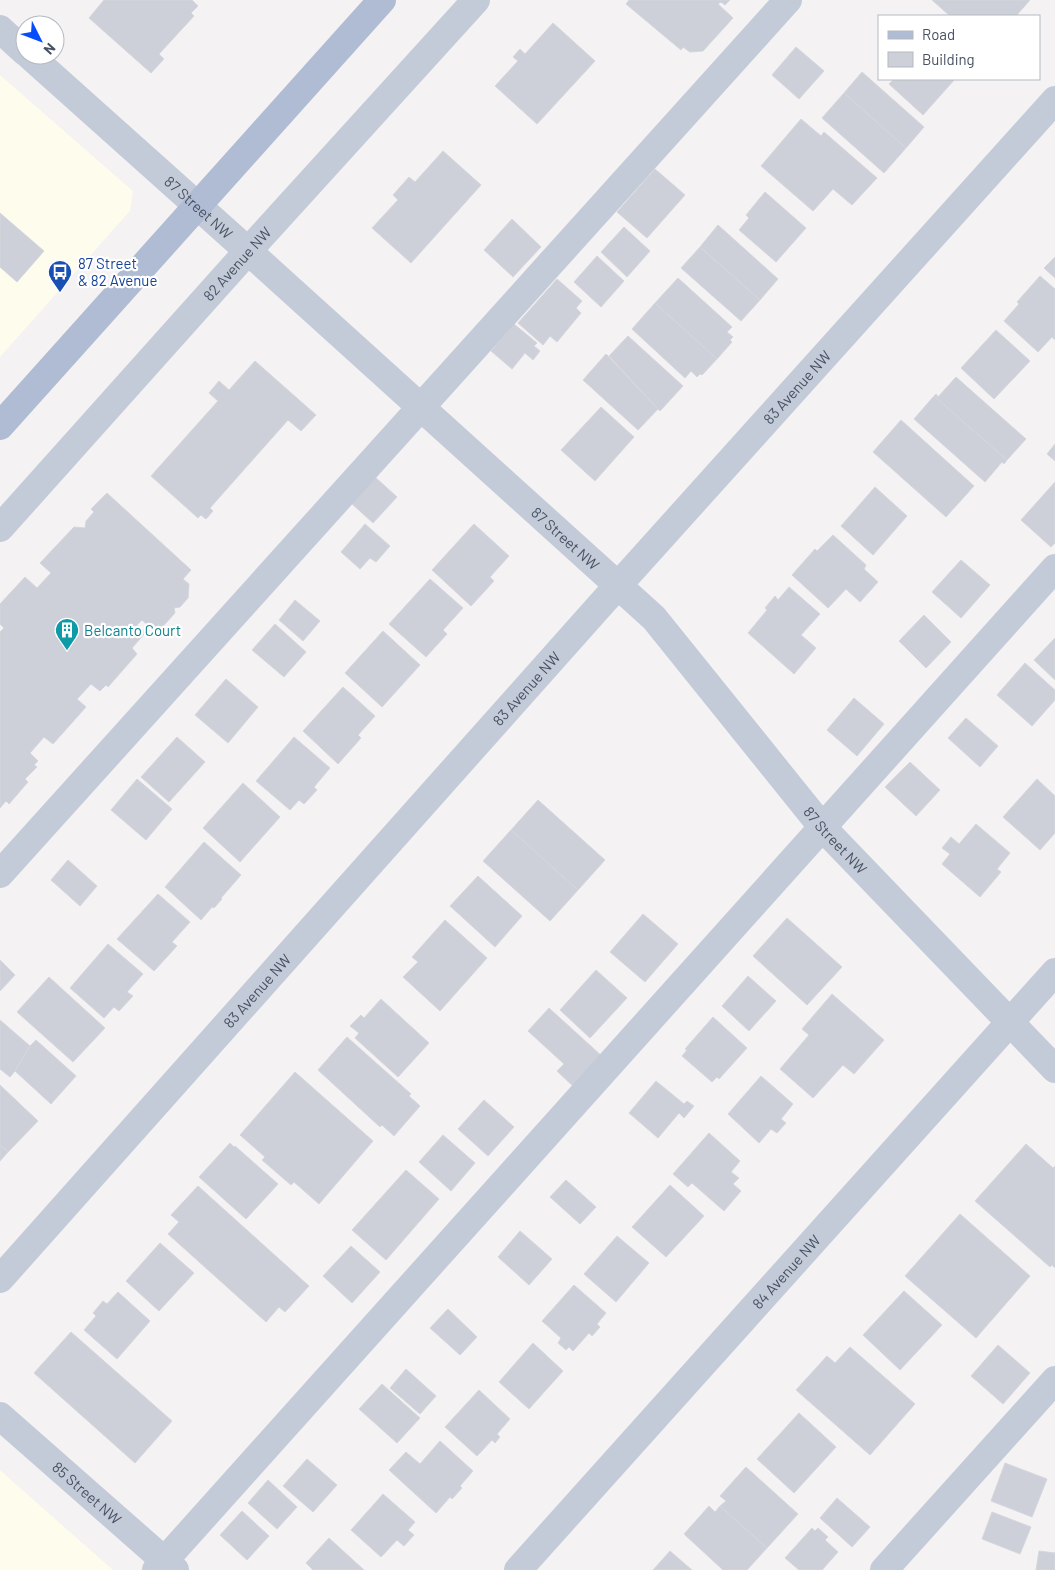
<svg xmlns="http://www.w3.org/2000/svg" width="1055" height="1570" font-family="Barlow,sans-serif">
	<style>
		.commercial { fill: #fefcec }
		.building { fill: #cdd0d8; stroke: #d5d6de }
		.lines { fill: none; stroke-linecap: round; stroke-linejoin: round }
		.minor { stroke: #c4cbd8; stroke-width: 28 }
		.major { stroke: #afbcd3; stroke-width: 28 }
		.labels { text-anchor: middle; dominant-baseline: central; stroke-width: 4.5; stroke-linejoin: round; paint-order: stroke }
		.street-label { font-size: 15px; fill: #475162; stroke: #fff }
		.transit-label { font-size: 15px; fill: #164399; stroke: #fff; text-anchor: start }
		.culture-label { font-size: 15px; fill: #0d838f; stroke: #fff; text-anchor: start }
	</style>
	<rect width="100%" height="100%" fill="#f4f2f2"/>
	<path class="commercial" d="M0,75L133,191L130,211L0,357Z
		M0,1470L113,1570H0Z"/>
	<path class="building" d="M104,0H192L198,6L191,13L194,16L159,54L164,59L151,73L89,18Z
		M629,0H730L725,5L721,2L718,4L733,18L703,51L690,52L683,47L681,50L626,4Z
		M932,0H1030L1016,16H950Z
		M553,23L595,61L537,124L495,86L518,61L513,57L520,49L525,54Z
		M796,47L824,71L799,99L772,75Z
		M862,72L924,127L906,148L844,93Z
		M894,79H955L923,115L889,84Z
		M844,93L906,148L884,173L822,118Z
		M801,119L821,136L824,132L877,178L852,205L833,189L813,211L761,166Z
		M443,151L481,185L411,263L372,228L398,200L393,195L409,177L415,182Z
		M655,169L685,195L647,238L617,212Z
		M765,192L806,228L776,262L739,230L749,218L746,215Z
		M0,213L44,251L17,282L0,267Z
		M512,219L541,247L513,277L484,250Z
		M718,225L778,279L760,300L700,247Z
		M624,227L650,251L627,277L601,252Z
		M700,247L760,300L741,321L681,268Z
		M597,256L624,281L601,307L574,282Z
		M1055,257V278L1044,268Z
		M1040,276L1055,289V340L1052,337L1038,352L1004,321L1019,304L1017,302Z
		M678,278L732,327L727,332L733,337L730,340L732,342L717,359L655,303Z
		M557,279L582,301L576,308L581,313L557,342L550,336L543,345L518,323Z
		M655,303L717,359L702,375L700,374L697,377L691,371L685,378L632,329Z
		M514,324L537,343L534,346L540,351L533,360L525,353L512,369L491,351Z
		M996,330L1030,361L994,399L961,368Z
		M628,336L683,386L660,411L609,356Z
		M606,354L658,409L638,430L583,380Z
		M255,361L316,415L301,431L288,420L210,508L213,511L206,519L201,515L198,518L151,476L218,401L209,393L219,381L229,390Z
		M956,377L1026,439L1007,460L934,396L936,394L938,397Z
		M934,396L1007,460L1004,464L1002,462L985,482L914,419Z
		M601,407L634,437L595,481L561,450Z
		M901,420L974,486L946,517L873,452Z
		M1055,444V461L1047,454Z
		M375,477L397,497L373,523L351,503Z
		M1055,482V543L1051,547L1021,520Z
		M875,487L907,516L873,555L841,526Z
		M107,493L191,570L183,579L189,584L188,598L180,607L174,608L175,613L157,633L142,620L137,625L146,632L132,648L137,654L108,687L106,685L100,691L91,684L77,699L86,707L53,744L44,737L30,753L38,761L34,765L37,767L25,779L28,782L9,804L6,801L0,808V632L4,628L0,624V604L25,577L37,588L51,573L40,563L74,527L85,528L86,521L94,512L91,509Z
		M365,524L390,546L376,562L370,558L360,569L341,552Z
		M474,524L509,556L490,577L494,581L471,606L432,570Z
		M833,535L866,565L864,569L878,582L860,602L846,589L828,608L792,575L815,549L817,551Z
		M961,560L990,585L961,618L932,592Z
		M430,579L463,608L443,630L447,634L426,657L389,624Z
		M789,587L820,614L801,635L816,648L794,674L748,633L767,610L765,608L775,596L778,600Z
		M295,600L320,621L303,641L279,620Z
		M924,615L951,642L926,668L899,641Z
		M275,624L306,652L284,677L252,650Z
		M383,631L420,665L382,707L345,673Z
		M1055,638V680L1034,660Z
		M1025,663L1055,690V700L1032,726L997,695Z
		M226,679L258,707L228,743L195,715Z
		M343,687L375,716L358,735L361,738L338,764L303,731Z
		M854,698L884,724L857,756L827,730Z
		M966,718L998,746L980,767L948,738Z
		M177,737L205,762L169,802L141,777Z
		M294,737L330,768L314,787L317,790L304,804L299,800L290,810L256,781Z
		M910,762L940,790L916,816L885,787Z
		M137,779L172,809L146,840L111,810Z
		M1037,779L1055,796V833L1040,850L1003,817Z
		M243,783L280,817L240,862L203,828Z
		M538,800L605,860L578,890L511,830Z
		M976,824L1010,853L997,869L1001,872L980,897L942,864L950,854L942,848L951,837L959,844Z
		M511,830L578,890L550,921L483,861Z
		M204,842L241,875L221,898L222,899L214,908L212,907L201,920L165,887Z
		M68,860L97,886L80,906L51,880Z
		M478,876L522,916L495,947L450,906Z
		M158,894L190,922L172,942L177,946L154,971L117,939Z
		M643,914L678,944L645,982L610,952Z
		M787,918L842,967L807,1005L753,956Z
		M445,920L487,958L440,1011L403,977L418,962L412,957Z
		M108,944L143,974L127,992L133,996L119,1011L114,1007L104,1018L70,988Z
		M0,960L15,975L0,991Z
		M596,970L627,998L590,1038L560,1010Z
		M748,976L776,1001L749,1031L722,1006Z
		M49,977L105,1028L73,1062L17,1012Z
		M832,994L884,1040L854,1074L843,1065L813,1098L780,1069L809,1035L802,1029Z
		M381,999L429,1043L398,1077L355,1038L359,1033L350,1026L361,1015L364,1018Z
		M549,1008L604,1058L576,1089L557,1071L564,1064L528,1031Z
		M713,1017L747,1048L719,1079L717,1077L712,1082L682,1056L687,1050L685,1049Z
		M0,1020L30,1046L15,1071L10,1077L0,1069Z
		M347,1037L411,1094L409,1096L420,1106L394,1136L382,1125L380,1127L318,1070Z
		M36,1040L76,1076L51,1104L15,1071L30,1046Z
		M295,1072L373,1141L319,1204L294,1182L291,1185L262,1160L265,1157L240,1135Z
		M761,1076L793,1104L781,1119L786,1123L777,1133L771,1129L759,1143L728,1114Z
		M656,1081L684,1104L687,1101L694,1106L684,1118L679,1113L658,1138L629,1113Z
		M0,1085L38,1121L8,1152L0,1145Z
		M484,1100L514,1127L488,1156L458,1129Z
		M709,1133L740,1161L731,1172L739,1178L733,1184L741,1191L724,1211L692,1183L688,1187L673,1174Z
		M443,1135L475,1163L451,1191L419,1162Z
		M230,1143L234,1147L235,1146L278,1184L246,1219L199,1177Z
		M1026,1144L1053,1168L1055,1166V1268L1052,1265L1050,1267L975,1201Z
		M0,1145L8,1152L0,1161Z
		M406,1170L439,1199L386,1260L352,1230Z
		M566,1180L596,1207L580,1224L550,1197Z
		M670,1185L704,1216L666,1257L632,1227Z
		M198,1186L309,1286L285,1312L279,1307L266,1322L168,1234L179,1222L171,1215Z
		M960,1214L1030,1276L976,1338L905,1276Z
		M520,1231L552,1259L529,1285L498,1257Z
		M617,1236L649,1263L616,1302L584,1274Z
		M160,1243L194,1273L159,1311L126,1281Z
		M351,1246L380,1272L352,1303L323,1276Z
		M574,1285L606,1313L597,1324L600,1327L592,1336L589,1333L573,1351L569,1347L566,1350L558,1343L561,1338L542,1321Z
		M904,1291L942,1325L900,1370L863,1335Z
		M118,1292L150,1321L117,1359L84,1330L96,1316L93,1313L103,1301L107,1304Z
		M448,1309L477,1337L460,1355L430,1328Z
		M71,1332L172,1421L135,1463L34,1373Z
		M533,1343L563,1371L529,1409L499,1382Z
		M998,1345L1030,1373L1003,1404L971,1376Z
		M850,1347L915,1404L870,1455L796,1390L827,1356L835,1363Z
		M406,1369L436,1396L420,1414L390,1388Z
		M382,1384L420,1418L397,1443L359,1409Z
		M479,1390L510,1419L497,1434L500,1437L495,1443L492,1440L477,1456L445,1427Z
		M799,1413L836,1447L794,1493L757,1459Z
		M440,1441L473,1471L460,1486L462,1488L452,1499L450,1497L436,1513L389,1470L406,1452L420,1464Z
		M307,1459L337,1485L313,1512L283,1486Z
		M1005,1463L1047,1479L1032,1517L991,1501Z
		M746,1467L798,1514L767,1548L720,1506L726,1501L720,1496Z
		M268,1480L297,1507L277,1529L248,1503Z
		M383,1494L415,1522L408,1530L414,1535L404,1546L397,1540L381,1557L351,1530Z
		M837,1498L870,1527L852,1547L820,1518Z
		M709,1506L715,1512L720,1506L767,1548L747,1570H723L684,1534Z
		M242,1511L269,1536L247,1560L220,1535Z
		M992,1512L1031,1527L1020,1554L982,1539Z
		M812,1528L815,1531L818,1528L828,1537L825,1540L838,1552L822,1570H799L785,1558Z
		M329,1538L364,1570H313L306,1563Z
		M670,1551L692,1570H653Z
		M1039,1551L1055,1553V1570H1036Z"/>
	<g class="lines">
		<g class="minor">
			<path d="M0,29L25,52"/>
			<path id="s1" d="M29,55L248,251L654,618L823,828L1055,1069"/>
			<path id="s2" d="M0,528L248,251L476,0"/>
			<path d="M0,874L788,0"/>
			<path id="s3" d="M0,1279L595,611L1055,100"/>
			<path id="s4" d="M0,1416L175,1570"/>
			<path d="M156,1570L1055,568"/>
			<path id="s5" d="M518,1570L1055,972"/>
			<path d="M884,1570L1055,1380"/>
		</g>
		<path class="major" d="M0,426L382,0"/>
	</g>
	<defs>
		<g id="bus-pin" transform="scale(1.25)"><path d="M0 17L-7.5 6A9.5 9.5 0 1 1 7.5 6Z" fill="#1a4fb4" stroke="#fff"/><path d="M-5-6H5V4H4V6H2V4H-2V6H-4V4H-5ZM-3.5-4V0h7V-4ZM-3.5 1.2v1.5H-2V1.2ZM2 1.2v1.5H3.5V1.2Z" fill="#fff"/></g>
		<g id="building-pin" transform="scale(1.25)"><path d="M0 17L-7.5 6A9.5 9.5 0 1 1 7.5 6Z" fill="#0f9aa8" stroke="#fff"/><path d="M-4-6H4V6H1V3H-1V6H-4ZM-2.5-4.3h1.7v1.8h-1.7ZM.8-4.3h1.7v1.8H.8ZM-2.5-1h1.7V.8h-1.7ZM.8-1h1.7V.8H.8Z" fill="#fff"/></g>
	</defs>
	<g fill-rule="evenodd">
		<use href="#bus-pin" x="60" y="272"/>
		<use href="#building-pin" x="67" y="630"/>
	</g>
	<g class="labels">
		<g class="street-label">
			<text stroke="none"><textPath href="#s1" startOffset="228">87 Street NW</textPath></text>
			<text stroke="none"><textPath href="#s2" startOffset="355">82 Avenue NW</textPath></text>
			<text stroke="none"><textPath href="#s3" startOffset="1196">83 Avenue NW</textPath></text>
			<text stroke="none"><textPath href="#s1" startOffset="722">87 Street NW</textPath></text>
			<text stroke="none"><textPath href="#s3" startOffset="791">83 Avenue NW</textPath></text>
			<text stroke="none"><textPath href="#s1" startOffset="1128">87 Street NW</textPath></text>
			<text stroke="none"><textPath href="#s3" startOffset="386">83 Avenue NW</textPath></text>
			<text stroke="none"><textPath href="#s5" startOffset="401">84 Avenue NW</textPath></text>
			<text stroke="none"><textPath href="#s4" startOffset="116">85 Street NW</textPath></text>
		</g>
		<g class="transit-label">
			<text x="78" y="263">87 Street<tspan x="78" dy="17">&amp; 82 Avenue</tspan></text>
		</g>
		<g class="culture-label">
			<text x="84" y="630">Belcanto Court</text>
		</g>
	</g>
	<rect x="878" y="15" width="162" height="65" fill="#ffffff" stroke="#b5b9c0"/>
	<rect x="888" y="31" width="25" height="8" fill="#afbcd3" stroke="#b5b9c0"/>
	<text x="922" y="40" font-size="15" fill="#475162">Road</text>
	<rect x="888" y="52" width="25" height="15" fill="#cdd0d8" stroke="#b5b9c0"/>
	<text x="922" y="65" font-size="15" fill="#475162">Building</text>
	<g transform="translate(40 40) rotate(132)"><circle r="24" fill="#ffffff" stroke="#b5b9c0"/>
	<path d="M0-4L9 19L0 12L-9 19Z" fill="#064cfa"/>
	<text y="-8" font-size="14" font-weight="bold" text-anchor="middle" fill="#475162">N</text>
	</g>
</svg>
